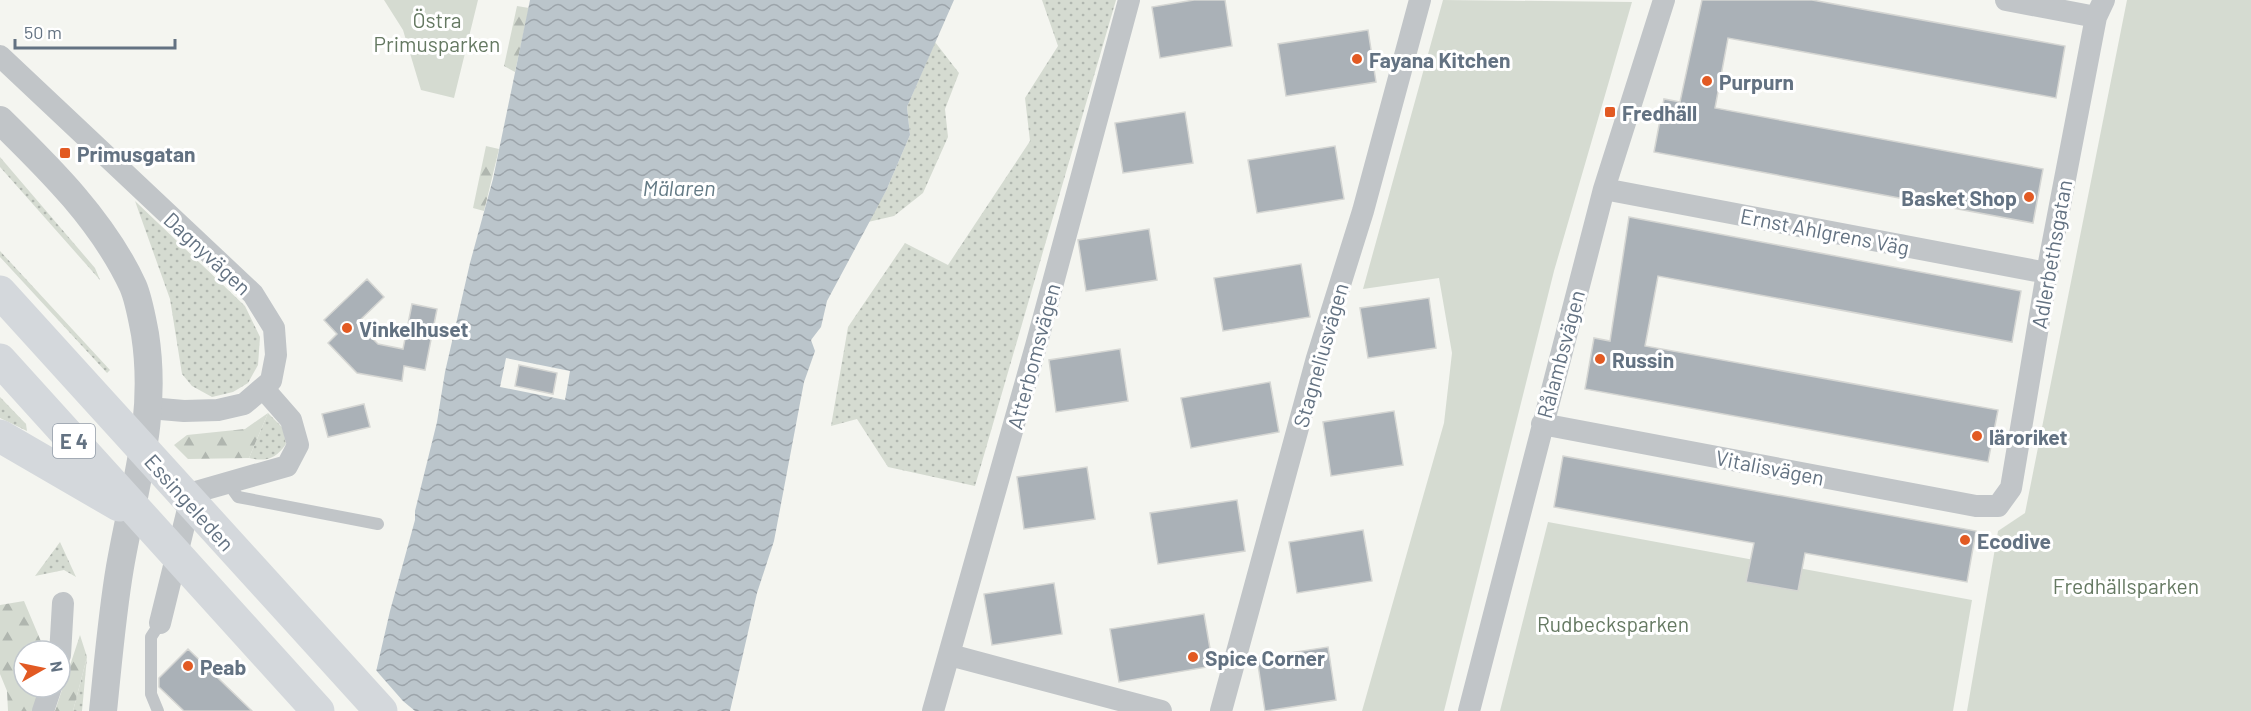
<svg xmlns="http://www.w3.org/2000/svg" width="2251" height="711" font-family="Barlow,sans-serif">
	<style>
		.grass { fill: url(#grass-dots) }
		.forest { fill: url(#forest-firs) }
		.green { fill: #d5dbd1 }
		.water { fill: url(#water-waves) }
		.pier { fill: #f4f5f0 }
		.building { fill: #aab1b7; stroke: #d5d6d3; stroke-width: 1.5 }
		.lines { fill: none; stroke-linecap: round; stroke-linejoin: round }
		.service { stroke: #c1c5c8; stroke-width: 12 }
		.minor { stroke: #c1c5c8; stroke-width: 22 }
		.tertiary { stroke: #c1c5c8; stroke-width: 28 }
		.motorway { stroke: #d4d8dc; stroke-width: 33 }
		.poi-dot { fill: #e25a23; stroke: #fff; stroke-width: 2 }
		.labels { text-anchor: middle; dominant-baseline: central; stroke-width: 6; stroke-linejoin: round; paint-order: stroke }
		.shield { fill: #fff; stroke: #929ca8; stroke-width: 1.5 }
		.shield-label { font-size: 20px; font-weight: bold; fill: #637282 }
		.park-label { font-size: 21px; fill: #657962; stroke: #fff }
		.poi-label { font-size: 21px; font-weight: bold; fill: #637282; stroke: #fff; text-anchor: start }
		.street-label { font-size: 21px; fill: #637282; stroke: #fff }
		.water-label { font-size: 22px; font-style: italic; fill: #637a85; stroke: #fff }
	</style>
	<defs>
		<pattern id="grass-dots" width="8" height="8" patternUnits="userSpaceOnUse" patternTransform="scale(1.5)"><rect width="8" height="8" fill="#d5dbd1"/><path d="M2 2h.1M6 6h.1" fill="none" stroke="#b0b6af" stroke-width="1.8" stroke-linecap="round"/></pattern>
		<pattern id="forest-firs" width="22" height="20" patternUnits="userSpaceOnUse" patternTransform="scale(1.5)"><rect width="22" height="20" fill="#d5dbd1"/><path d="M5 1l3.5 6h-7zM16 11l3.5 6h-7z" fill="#b0b6af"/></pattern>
		<pattern id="water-waves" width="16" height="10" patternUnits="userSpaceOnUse" patternTransform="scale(1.5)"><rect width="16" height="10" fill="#bbc5cb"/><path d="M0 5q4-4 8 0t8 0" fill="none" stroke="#9ca4aa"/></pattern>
	</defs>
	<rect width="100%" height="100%" fill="#f4f5f0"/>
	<path class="grass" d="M1042,0H1116L975,486L888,467L857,419L831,426L848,327L905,243L948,265L1030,141L1025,98L1058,46Z
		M935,42L959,73L945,109L948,137L923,193L894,216L868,222L886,191L910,135L907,107Z
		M0,157L95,268L100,280L0,167Z
		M135,201L245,306L260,337L258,365L248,383L233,392L212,397L192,386L182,374L170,299Z
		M0,251L110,370L107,373L0,257Z
		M0,397L26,424L27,431L0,418Z
		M268,413L283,428L286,444C276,459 266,462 249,458Z
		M60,542L76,577L64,570L35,576Z
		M87,657L82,711H73Z"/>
	<path class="forest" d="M517,6L529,8L515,72L504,66Z
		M486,146L499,149L484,211L473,208Z
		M268,413L249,458L188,459L174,445L187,435L245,429Z
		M24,601L45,651H24V687H41L34,711H8L7,691L0,674V605Z
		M80,635L87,657L73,711H55Z"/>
	<path class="green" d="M384,0H478L454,98L421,90L403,30Z
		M1443,0L1632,2L1554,271L1444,711H1362L1444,423L1452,353L1439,278L1363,289Z
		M2127,0H2251V711H1967L1998,531L2025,513Z
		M1548,522L1972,600L1953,711H1500Z"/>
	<path class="water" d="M530,0H954L907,107L910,135L886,191L827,301L821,327L811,340L815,351L804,382L774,541L757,593L730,711H367L390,611L415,520V511L437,422L445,372L470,263L493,179Z"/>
	<path class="pier" d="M506,358L570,371L565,400L500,387Z
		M374,668L403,701L415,711H364Z"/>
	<path class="building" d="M1194,0H1225L1232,46L1160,58L1152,7Z
		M1702,0H1812L2065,46L2056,98L1728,38L1715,108L2043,169L2033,223L1654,152L1664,99L1680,102Z
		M1368,30L1376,82L1286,96L1278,44Z
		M1185,112L1193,163L1123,173L1115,123Z
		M1335,146L1344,199L1257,213L1248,160Z
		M1629,217L2021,291L2012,342L1658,276L1645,346L1998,410L1988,462L1585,389L1594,338L1610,341Z
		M1149,229L1157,280L1086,291L1078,240Z
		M1301,264L1310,317L1223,331L1214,278Z
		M367,279L384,297L357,323L378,344L403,349L412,304L437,309L425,370L404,366L402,381L357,373L328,343L337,334L324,320Z
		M1429,298L1436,348L1368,358L1360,308Z
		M1120,349L1128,401L1056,412L1049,360Z
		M519,365L557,373L553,394L515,386Z
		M1270,382L1279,432L1191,448L1181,398Z
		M364,404L370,427L328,437L322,414Z
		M1394,411L1403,465L1331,476L1323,422Z
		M1563,456L1976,531L1967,582L1805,553L1798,591L1746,582L1754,543L1554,507Z
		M1087,467L1095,519L1024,529L1017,477Z
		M1237,500L1245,551L1158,564L1150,513Z
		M1363,530L1372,581L1297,593L1289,542Z
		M1054,583L1062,634L992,645L984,594Z
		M1204,614L1213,666L1119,682L1110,629Z
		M1328,647L1336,700L1265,711L1257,658Z
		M188,649L252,711H184L159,687V678Z"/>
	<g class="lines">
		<path class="service" d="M228,483L238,497L378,524
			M158,711L151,694V637L160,623"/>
		<path class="minor" d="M2006,0L2096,17
			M0,56L253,294L274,328L276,355L271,381L244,404L218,410L184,411L149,408
			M1604,189L2047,273
			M1542,424L1976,506H1998L2011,488L2047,273L2096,17L2104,0
			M160,623L192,493L287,466L298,445L291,420L263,388
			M60,655L63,603
			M950,655L1161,711
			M43,711L51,687
			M933,711L1036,346L1129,0
			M1221,711L1317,358L1363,211L1420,0
			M1469,711L1604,189L1664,0"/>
		<path class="tertiary" d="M0,120C50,169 103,221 133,286C139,300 142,319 145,334C158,418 134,486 120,567C112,614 108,663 103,711"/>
		<path class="motorway" d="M0,292L381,711
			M0,360L318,711
			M0,436L119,505"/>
	</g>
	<g class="poi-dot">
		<circle cx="1357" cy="59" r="6"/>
		<circle cx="1707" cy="81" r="6"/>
		<rect x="1604" y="106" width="12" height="12" rx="3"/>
		<rect x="59" y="147" width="12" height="12" rx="3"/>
		<circle cx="2029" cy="197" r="6"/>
		<circle cx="347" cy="328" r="6"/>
		<circle cx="1600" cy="359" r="6"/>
		<circle cx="1977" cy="436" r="6"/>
		<circle cx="1965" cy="540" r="6"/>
		<circle cx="1193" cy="657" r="6"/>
		<circle cx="188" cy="666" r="6"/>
	</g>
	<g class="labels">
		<rect class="shield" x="53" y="424" width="42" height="34" rx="4.5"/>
		<g class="shield-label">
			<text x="74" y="441">E 4</text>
		</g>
		<g class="park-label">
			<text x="437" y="19">Östra<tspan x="437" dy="24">Primusparken</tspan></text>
			<text x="2126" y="585">Fredhällsparken</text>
			<text x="1613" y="623">Rudbecksparken</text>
		</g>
		<g class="poi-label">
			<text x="1369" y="59">Fayana Kitchen</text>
			<text x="1719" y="81">Purpurn</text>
			<text x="1622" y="112">Fredhäll</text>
			<text x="77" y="153">Primusgatan</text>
			<text x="2017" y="197" text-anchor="end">Basket Shop</text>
			<text x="359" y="328">Vinkelhuset</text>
			<text x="1612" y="359">Russin</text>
			<text x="1989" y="436">läroriket</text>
			<text x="1977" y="540">Ecodive</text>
			<text x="1205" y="657">Spice Corner</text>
			<text x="200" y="666">Peab</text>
		</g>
		<g class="street-label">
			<text transform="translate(1825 231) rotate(11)">Ernst Ahlgrens Väg</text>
			<text transform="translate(208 253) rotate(43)">Dagnyvägen</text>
			<text transform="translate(2051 254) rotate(-80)">Adlerbethsgatan</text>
			<text transform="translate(1560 354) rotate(-75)">Rålambsvägen</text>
			<text transform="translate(1320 355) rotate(-74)">Stagneliusvägen</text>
			<text transform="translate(1033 356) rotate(-75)">Atterbomsvägen</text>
			<text transform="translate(1770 467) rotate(11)">Vitalisvägen</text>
			<text transform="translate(190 502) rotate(48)">Essingeleden</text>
		</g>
		<g class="water-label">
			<text x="679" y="187">Mälaren</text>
		</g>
	</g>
	<g transform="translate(42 669) rotate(81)"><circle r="28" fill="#ffffff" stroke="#c1c7cd" stroke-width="1.5"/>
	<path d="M0-4.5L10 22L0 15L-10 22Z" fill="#e25a23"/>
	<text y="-9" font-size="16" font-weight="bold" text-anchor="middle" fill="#637282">N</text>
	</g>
	<path d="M15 39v9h160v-9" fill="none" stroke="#637282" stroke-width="3"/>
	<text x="24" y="39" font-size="18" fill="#637282" stroke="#ffffff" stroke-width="4.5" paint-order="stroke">50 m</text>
</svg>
